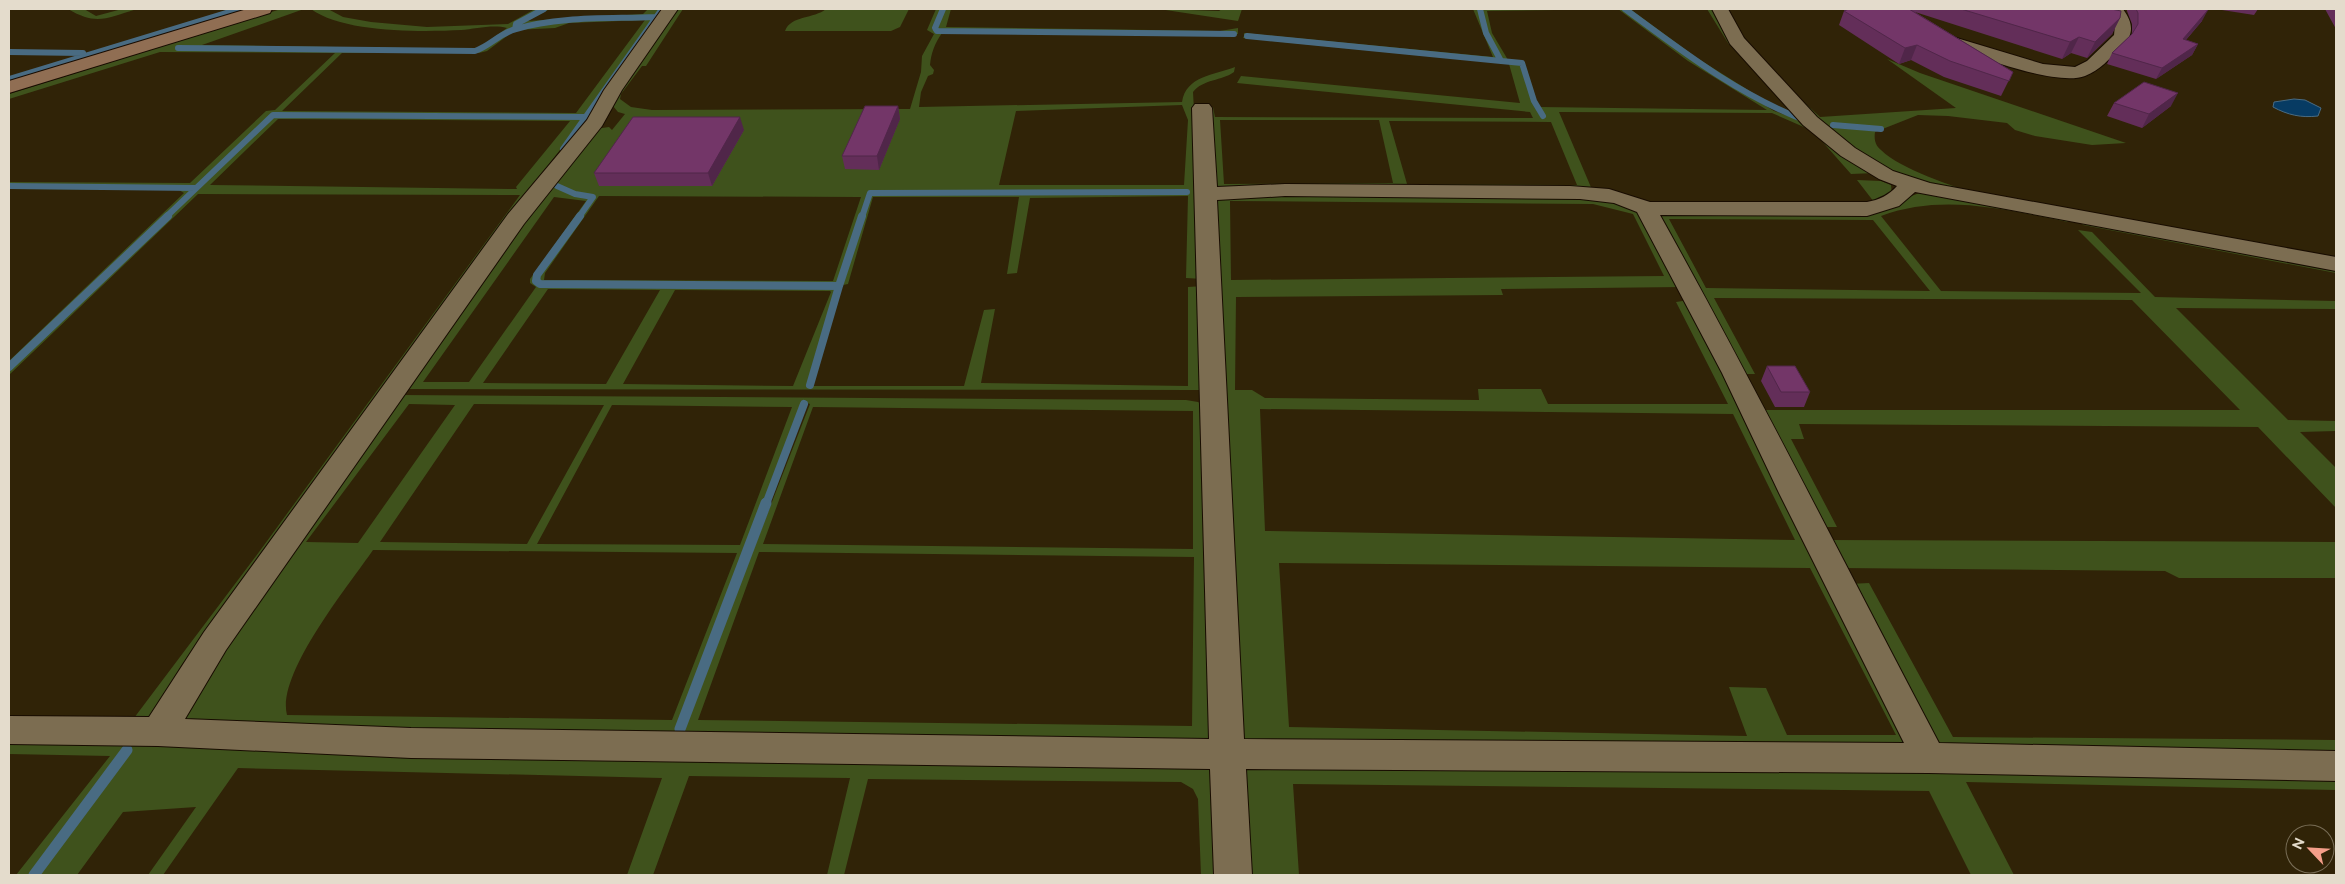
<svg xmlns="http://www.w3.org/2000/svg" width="2345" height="884" font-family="Raleway,sans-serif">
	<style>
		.green { fill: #3f521c; fill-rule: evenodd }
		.water { fill: #073b63; stroke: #496b82 }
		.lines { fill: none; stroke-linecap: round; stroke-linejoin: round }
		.stream-far2 { stroke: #496b82; stroke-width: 6 }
		.stream-far1 { stroke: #496b82; stroke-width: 8 }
		.stream { stroke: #496b82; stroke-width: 11 }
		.street-casing { stroke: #180c00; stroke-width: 2 }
		.secondary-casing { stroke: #180c00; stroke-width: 2 }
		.street { fill: #7c6d51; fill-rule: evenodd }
		.secondary { fill: #906e53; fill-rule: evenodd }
		.wall { fill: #632e59 }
		.shaded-wall { fill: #502649 }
		.building { fill: #733668; stroke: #502649 }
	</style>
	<rect width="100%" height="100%" fill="#302307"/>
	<path class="green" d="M68,9H84L96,16L122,9H137C106,18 97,26 68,9Z
		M241,9H253L9,84V79Z
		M281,9H304L202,45L470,49L479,48L507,28C493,24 475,29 461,30C422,32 343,33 311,9H328L343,17L371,22L427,27L508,24L535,9H543L519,22L513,28L481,50L475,51L178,49L474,52C490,49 499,34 514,29C552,18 613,20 654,18L586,116L273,114L196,187L9,185V182L190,183L266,111L275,110L335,53L160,52L9,99V94ZM645,20L576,113L282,111L342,53H479L487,51L515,30L555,28L569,23Z
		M545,9H550L527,21L643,14L648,9H661L655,17L568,21L516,28L517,24Z
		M664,9H666L599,105L166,708L131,727L9,724V716L134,718L259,552L520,195L198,194L9,375V369L274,115L585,118L524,196L242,581L181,666L151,715L586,122L594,106ZM278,119L569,121H570L516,187L517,189L210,185Z
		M677,9H683L646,66H642L621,94L620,99L631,107L652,110L910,109L921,72L922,56L934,34L927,30L936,9H941L932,29L935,32L1236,36L942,33C935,43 931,53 930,65L934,70L933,74L928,76L921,92L919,107L1182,102C1186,76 1214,75 1235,67L1234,72C1222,81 1203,79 1193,92L1203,279L1186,278L1188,196L1030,198L1017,273L1007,274L1019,197H873L848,284L843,285L871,194L1188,193V190L868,193L838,284L545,283L539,281L541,274L596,196L577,193L558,184L555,187L574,195L591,198L535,275L536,283L548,285L837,287L807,385L810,386H964L984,310L995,309L981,383L1188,386V287L1203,286L1206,390L406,389L505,242L595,129L609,127L612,130L625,114L618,112L613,106L615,100ZM1182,105L1188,120L1184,185H999L1016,111ZM599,196L860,197H861L833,281L544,280L545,273ZM554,197L586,201L530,279V283L536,287L469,382H423ZM548,289L660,290L606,384L483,383ZM675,290L830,291L831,292L793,386L623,384Z
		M826,9H909L900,27L891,31H785C791,15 814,19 826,9Z
		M944,9H951L946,27L1220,31L1238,28V34L938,30L936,28Z
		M1159,9L1219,11L1222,9H1242L1238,21Z
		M1473,9H1478L1485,33L1500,60L1244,35V33L1493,57Z
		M1481,9H1623L1699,65L1774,111L1806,122L1875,173L1851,174L1813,131L1772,113L1559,112L1593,192L1214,189L1207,109L1213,107L1215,117L1533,118L1530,112L1237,83L1241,76L1520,103L1509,64L1243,38L1244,36L1515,63L1520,65L1533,103L1542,117H1546L1540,107L1767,110L1688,61L1618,9L1487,11L1492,33L1508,60H1503L1487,33ZM1379,120L1393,183L1224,184L1220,120ZM1389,121L1551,122L1577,185L1407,184Z
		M1625,9H1630L1697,58L1780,110H1789L1728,43L1707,9H1715L1722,20L1803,119C1737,97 1681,49 1625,9Z
		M1746,48L1820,117L1956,108L1887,59L1920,73L2126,143L2092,145L2035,136L2015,130L2007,123L1948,116L1918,115L1875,132C1874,139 1875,145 1881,150C1901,170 1953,185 1980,196L1927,187L1852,152Z
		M1857,180L1881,181L1891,185L1892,195L1884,202L1865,208L1650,207L1646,201L1874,202Z
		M9,187L193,189L9,366V361L184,193L179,190L9,189Z
		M1922,192L2064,216L2068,222C2005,210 1944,193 1881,216L1941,291L2141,293L2078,230L2092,232L2155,297L2336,301V309L2176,308L2288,420L2336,421V431L2300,432L2336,468V508L2258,427L1799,424L1804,439H1791L1837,527H1820L1760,410H2240L2132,300L1714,298L1755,374H1742L1656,217L1660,212H1869ZM1669,219L1873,220L1930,291L1706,288Z
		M1575,195L1633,205L1682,287L1501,289L1503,295L1236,297L1235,390H1252L1265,398L1479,400L1478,389H1541L1548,404H1728L1676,302L1689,300L1917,745H1256L1236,736L1216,199L1225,196ZM1230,201L1593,204L1633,214L1664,276L1231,280ZM1260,409L1733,414L1795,540L1265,531ZM1279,563L1810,568L1896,735H1787L1766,688L1729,687L1747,736L1289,727Z
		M2077,218L2336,267V273L2083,225Z
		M399,395L1186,400L1198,402L1206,407L1218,733L1205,741L675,738L186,722L182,715ZM805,402L810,404L683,731L678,732L676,728L801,404ZM409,404L455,405L358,543L306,542ZM474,404L604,405L527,544L380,542ZM612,405L792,407L740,545L537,544ZM813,407L1193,411V549L763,544ZM373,550L737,553L672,720L287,715C276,674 349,585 373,550ZM759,552L1194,557L1192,726L698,720Z
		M1826,540L2336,542V578H2179L2165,571L1841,568Z
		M1869,583L1953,737L2336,740V757L2205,755L1939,745L1849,584Z
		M9,738L1205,765L1214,772L1217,792L1222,875H1201L1198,799L1193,789L1181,782L868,779L844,875H827L850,778L689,776L653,875H627L662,778L238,768L163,875H148L196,807L123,812L77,875H16L110,756L9,754Z
		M1250,765L1934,766L2336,775V790L1966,782L2014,875H1971L1929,791L1293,784L1299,875H1239L1237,848L1245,769Z"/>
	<path class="water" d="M2294,99L2305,100L2321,108L2318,116C2301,118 2288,115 2273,107L2274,102Z"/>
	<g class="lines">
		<path class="stream-far2" d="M943,9L935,28L937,31L1234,34
			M1625,9C1682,51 1737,94 1804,120
			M515,29L516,24L544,9
			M1247,36L1501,61L1486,33L1480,9
			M178,48L475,51C490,46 500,33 516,29C560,16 609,19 655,17
			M9,52L83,53
			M1501,61L1522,63L1534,101L1543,116
			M9,79L239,9
			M1833,125L1881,129
			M563,149L662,9
			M9,186L196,188
			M557,186L575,194L593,197L579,217
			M166,217L273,115L586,117
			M862,217L870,193L1187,192"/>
		<path class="stream-far1" d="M580,216L537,275L536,281L540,284L839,286L810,385
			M839,286L862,216
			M9,367L168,216
			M766,504L804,404"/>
		<path class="stream" d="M680,729L766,503
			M34,875L127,750"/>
		<g class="street-casing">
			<path id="street" d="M662,9H678L622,90L602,126L524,224L226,650L185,719L411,728L1209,739L1192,108L1195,104H1209L1212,108L1217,187L1285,184L1570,186L1609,189L1650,202H1867C1879,200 1889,195 1897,186L1879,179L1841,156L1803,125L1730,44L1712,9H1728L1744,38L1817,117L1855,148L1893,171L1930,183L2336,257V271L1915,192L1899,206L1867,216L1660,215C1757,389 1846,567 1939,743L2336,751V781L1929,773L1246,769L1252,875H1214L1210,769L411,758L158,746L9,744V716L149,717L204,632L508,214L587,120L604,90ZM1285,196L1580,199L1614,203L1637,212L1722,373L1779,493L1904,743L1244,739L1217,200Z
				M2104,9H2123C2134,24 2134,35 2121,48C2109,59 2100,70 2085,76C2055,87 1976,55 1944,45L1941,41L1944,37L1950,36L2043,64L2075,67L2087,61L2114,35L2115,25Z"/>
		</g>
		<g class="secondary-casing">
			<path id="secondary" d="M247,9H272L270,13L9,93V81Z"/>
		</g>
		<use href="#street" class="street"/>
		<use href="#secondary" class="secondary"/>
	</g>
	<path class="wall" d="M1849,9H2111L2120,18L2112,34L2087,58L2071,53L2062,59L1915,12L2013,72L2001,96L1944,77L1911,60L1899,64L1839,25L1844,11Z
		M2127,9H2201L2202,21L2186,40L2198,44L2192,55L2156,79L2107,64L2112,53L2132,34V24L2127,11Z
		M2222,9H2258L2254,15L2222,10Z
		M2325,9H2336V29Z
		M2114,103L2171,106L2142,128L2107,116Z
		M898,106L900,119L879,170L845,169L842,156Z
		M744,130L712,186H599L594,173Z
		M1767,366L1810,392L1804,407H1775L1761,381Z"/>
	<path class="shaded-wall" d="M2208,10L2202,21L2177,50L2183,39Z
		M2120,18L2112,34L2087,58L2095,42Z
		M2079,37L2071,53L2062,59L2070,42Z
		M2198,44L2192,55L2156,79L2162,68Z
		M1917,45L1911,60L1899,64L1905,48Z
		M2178,93L2171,106L2142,128L2149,114Z
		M898,106L900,119L879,170L877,156Z
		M740,117L744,130L712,186L708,173Z"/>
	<path class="building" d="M1849,9H1909L2013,72L2009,81L1950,61L1917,45L1905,48L1844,11Z
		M1961,9H2111L2121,11L2120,18L2095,42L2079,37L2070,42Z
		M2136,9H2201L2208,10L2183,39L2198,44L2162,68L2112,53L2132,34L2138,24V13Z
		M2144,82L2178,93L2149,114L2114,103Z
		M865,106H898L877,156H842Z
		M633,117H740L708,173H594Z
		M1767,366H1795L1810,392H1781Z"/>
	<rect width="2345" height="884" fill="none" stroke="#e4dccc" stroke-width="20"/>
	<g transform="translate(2310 849) rotate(295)"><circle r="24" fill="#302307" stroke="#786d56"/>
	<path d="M0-4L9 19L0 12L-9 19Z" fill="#f49e89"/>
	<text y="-8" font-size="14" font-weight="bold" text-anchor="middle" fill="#e4dccc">N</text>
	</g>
</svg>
